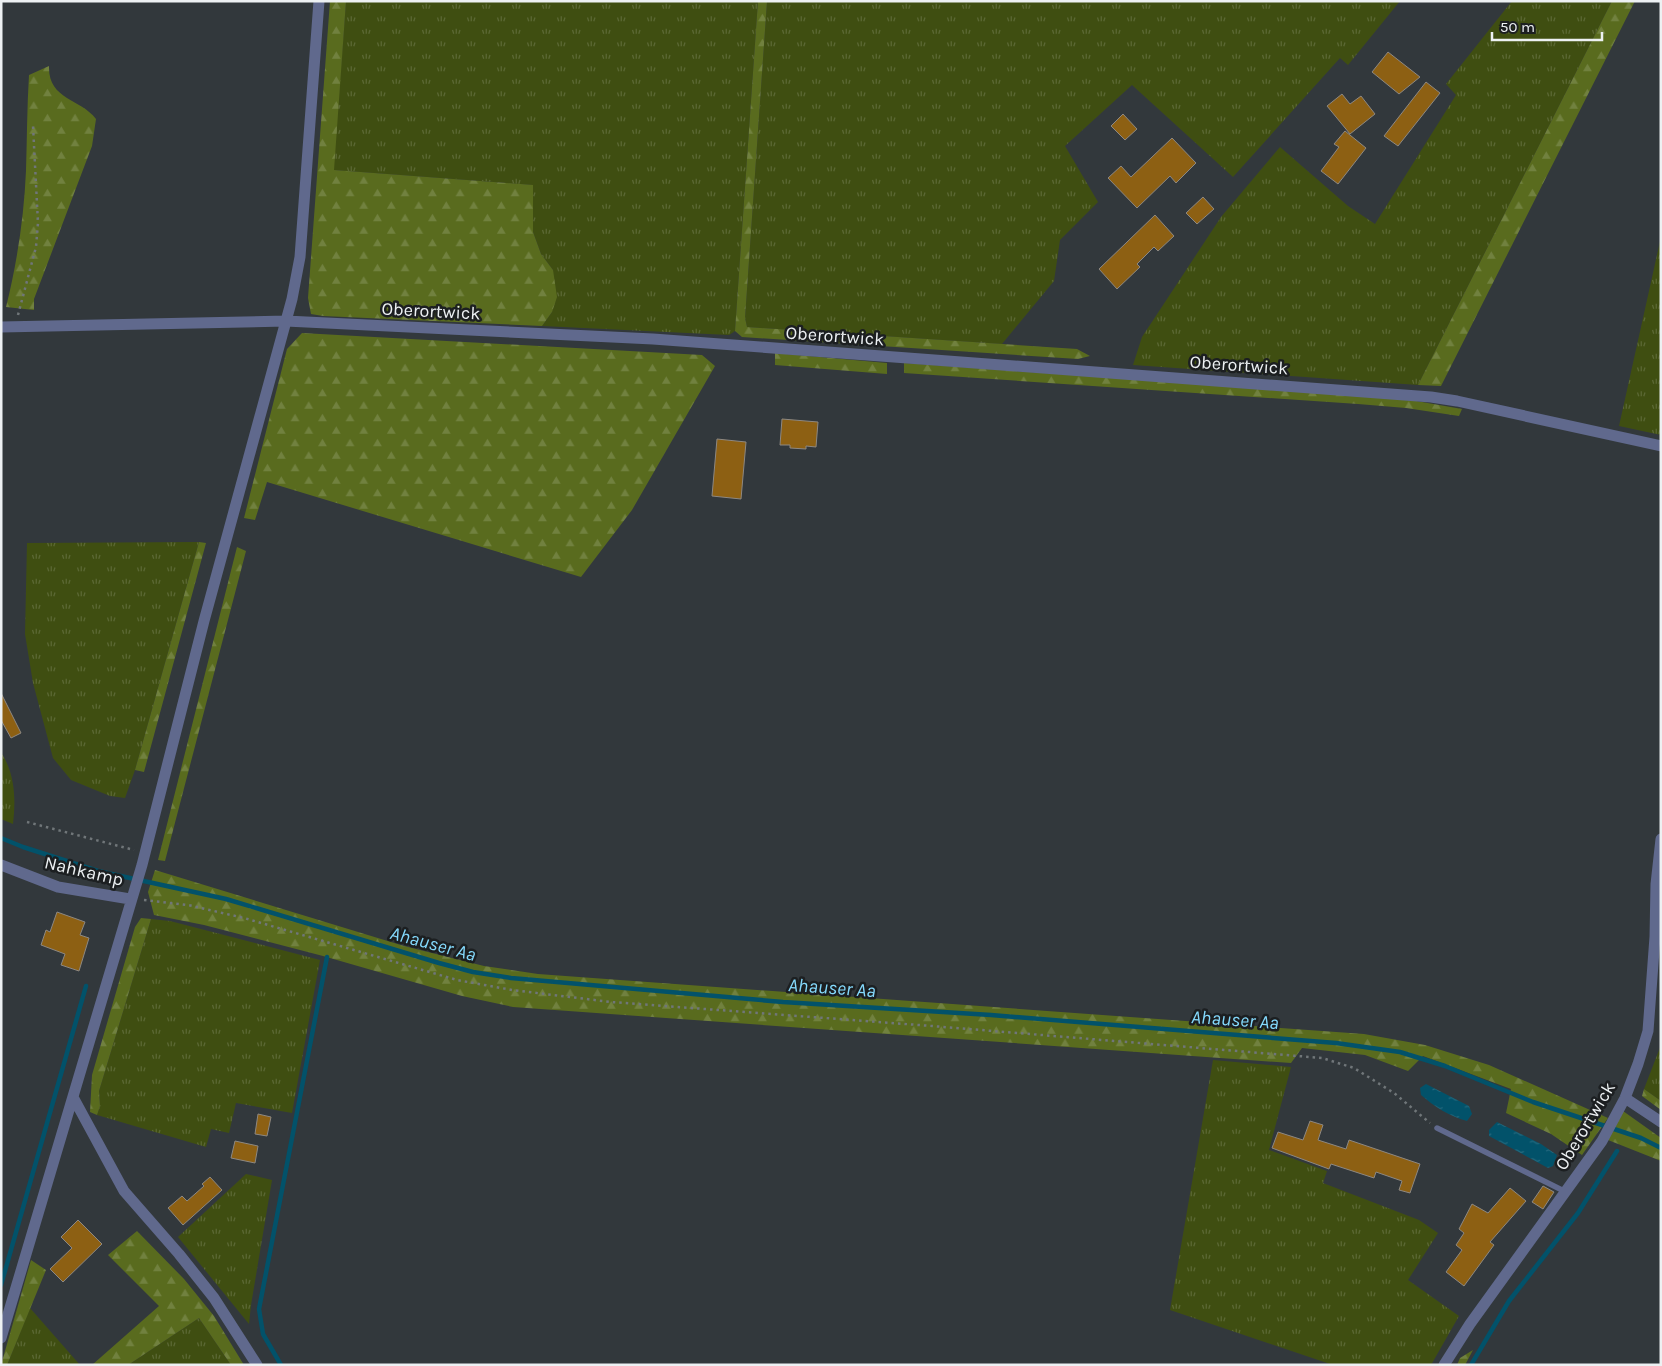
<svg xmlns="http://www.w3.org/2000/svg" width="1662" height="1366" font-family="Karla,sans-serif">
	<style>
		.grass { fill: url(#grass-tufts) }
		.forest { fill: url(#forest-firs) }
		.water { fill: url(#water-ripples) }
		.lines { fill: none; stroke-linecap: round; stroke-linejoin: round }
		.stream { stroke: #02526a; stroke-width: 4.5 }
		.building { fill: #8d6013; stroke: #8d8882 }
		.path { stroke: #707679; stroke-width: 2.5; stroke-dasharray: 2.5 4; stroke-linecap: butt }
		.lane { stroke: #60698d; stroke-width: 5.5 }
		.street { stroke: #60698d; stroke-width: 11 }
		.labels { text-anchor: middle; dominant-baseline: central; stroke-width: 5; stroke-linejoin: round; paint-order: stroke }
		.street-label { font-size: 18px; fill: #edf1f3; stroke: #1c1f21 }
		.water-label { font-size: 19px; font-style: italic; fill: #84d9fc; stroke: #1c1f21 }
	</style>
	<defs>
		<pattern id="grass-tufts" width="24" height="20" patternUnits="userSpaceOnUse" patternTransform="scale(1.25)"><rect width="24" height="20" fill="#3f4e11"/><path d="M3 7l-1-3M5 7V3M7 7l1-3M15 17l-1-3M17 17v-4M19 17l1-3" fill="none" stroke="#5b6834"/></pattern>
		<pattern id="forest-firs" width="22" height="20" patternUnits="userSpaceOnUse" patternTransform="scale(1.25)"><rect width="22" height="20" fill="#596b1e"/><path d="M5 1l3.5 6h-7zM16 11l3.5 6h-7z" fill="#71813f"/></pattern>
		<pattern id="water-ripples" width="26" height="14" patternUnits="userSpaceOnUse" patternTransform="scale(1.25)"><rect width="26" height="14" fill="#02526a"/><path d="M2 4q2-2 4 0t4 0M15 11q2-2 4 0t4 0" fill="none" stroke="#276b80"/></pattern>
	</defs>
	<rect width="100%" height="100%" fill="#32383c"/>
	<path class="grass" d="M346,1H758L735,331L729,335L542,326L552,312L553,270L541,254L533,232L532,185L333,170Z
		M767,1H1400L1348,65L1340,58L1233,177L1132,85L1065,146L1098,202L1060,240L1054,281L1002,344L747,327L745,318Z
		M1512,1H1612L1418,385L1133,365L1142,337L1221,217L1280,147L1348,206L1375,224L1456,95L1446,84Z
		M1661,237V435L1619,426Z
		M199,542L135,770L125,798L110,796L71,780L53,758L33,683L25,634L27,543Z
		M1,752C15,774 16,799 13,824L1,819Z
		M151,919L170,921L320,960L292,1113L236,1103L229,1133L211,1129L206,1147L97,1115L100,1106L99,1091Z
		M1661,1045V1101L1644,1089Z
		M1213,1060L1291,1067L1269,1150L1327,1171L1323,1183L1419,1220L1438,1233L1408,1280L1459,1316L1431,1365H1333L1170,1310Z
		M246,1174L272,1180L251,1305L249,1324L178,1237Z
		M30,1308L80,1365H7Z
		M199,1318L231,1365H128Z"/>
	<path class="forest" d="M330,1H346L334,170L533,185V232L541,254L553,270L557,297L552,312L542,326L323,316L311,314L308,298Z
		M758,1H767L745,318L747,327L1077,349L1090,356L1078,359L742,337L735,331Z
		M1612,1H1635L1441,386L1418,385Z
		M49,66C48,100 80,98 96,119L92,146L34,299V310L6,307C17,263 24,217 26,171C27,139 27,107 29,75Z
		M302,333L702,355L715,366L632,510L581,577L267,482L255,520L244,518L287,349Z
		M775,353L887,363V374L775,365Z
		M904,363L1399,398L1462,409L1459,416L1406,408L1358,404L904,373Z
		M199,542L206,543L144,772L135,770Z
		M237,547L246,551L165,861L158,860Z
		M155,870L404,946L484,966L538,974L1364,1034L1425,1045L1489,1065L1608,1118L1582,1155L1551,1134L1506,1113L1511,1089L1423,1056L1408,1071L1365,1055L1302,1048L1291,1063L513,1007L462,996L323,956L204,925L154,915L148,892Z
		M141,918L151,919L99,1091L100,1106L97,1115L90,1112L92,1075L135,927Z
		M1644,1089L1661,1101V1110L1642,1096Z
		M1623,1111L1661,1138V1161L1608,1140Z
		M137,1231L184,1279L214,1316L244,1365H231L199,1318L128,1365H92L159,1306L108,1255Z
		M31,1260L46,1270L7,1365H1Z
		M1473,1350L1465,1365H1457L1460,1358Z"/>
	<path class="water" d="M1426,1084L1469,1106L1472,1114L1467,1121C1449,1116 1435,1107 1421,1095L1420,1088Z
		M1497,1122L1541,1144L1557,1155L1553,1166L1548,1168L1489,1136V1130Z"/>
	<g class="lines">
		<path class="stream" d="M1,838L23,847L98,871L226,899L439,963L473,972L511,978L783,1002L991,1015L1336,1043L1400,1052L1445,1066L1533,1102L1641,1138L1661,1148
			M1,1285L86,986
			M281,1365L263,1334L259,1309L327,957
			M1471,1365L1509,1301L1578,1213L1617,1151"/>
	</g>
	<path class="building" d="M1388,52L1420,77L1399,94L1372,72Z
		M1426,82L1440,93L1398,146L1384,136Z
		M1342,94L1350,104L1361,96L1375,114L1350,134L1327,106Z
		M1123,114L1137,129L1125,140L1111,126Z
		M1345,131L1366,148L1338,184L1321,171L1339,147L1334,144Z
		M1172,138L1196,163L1176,183L1170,176L1137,208L1108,178L1121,166L1131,177Z
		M1203,197L1214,209L1197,224L1186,213Z
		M1155,215L1174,236L1158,251L1154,247L1137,264L1140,267L1117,289L1099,269Z
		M782,419L818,422L816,447L806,446V449L790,448V445H780Z
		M717,439L746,442L741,499L712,496Z
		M1,693L21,733L11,738L1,720Z
		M57,912L85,922L80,935L89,938L79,971L61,965L65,954L41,945L46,930L50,932Z
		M258,1114L271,1117L267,1136L255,1134Z
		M1310,1121L1323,1125L1318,1140L1346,1149L1349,1140L1420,1164L1410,1193L1399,1190L1402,1181L1376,1172L1374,1178L1331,1164L1329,1169L1272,1148L1278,1132L1303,1140Z
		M235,1141L258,1146L255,1163L231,1158Z
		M210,1177L222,1190L183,1225L168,1208L182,1196L187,1201L204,1186L202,1184Z
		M1543,1186L1554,1192L1543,1209L1532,1202Z
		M1510,1188L1526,1201L1490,1242L1494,1245L1464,1286L1446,1272L1462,1250L1456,1245L1464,1233L1459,1229L1472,1204L1488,1213Z
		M78,1220L102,1244L63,1282L50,1269L72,1248L61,1237Z"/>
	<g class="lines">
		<path class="path" d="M18,315L36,247L38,223L33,126
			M27,822L134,850
			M144,900L188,905L244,918L457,980L512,990L611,1002L932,1026L1322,1058L1354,1068L1394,1093L1430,1123"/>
		<path class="lane" d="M1437,1128L1566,1192"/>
		<path class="street" d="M1,327L286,321L653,339L1431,397L1457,401L1661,446
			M1,865L58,887L130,899
			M73,1097L124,1191L179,1254L214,1298L257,1365
			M1625,1098L1661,1122
			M1,1338L142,865L204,621L292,299L300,257L319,1
			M1444,1365L1470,1324L1602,1141L1625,1098L1638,1064L1648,1031L1655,937L1656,884L1661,839"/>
	</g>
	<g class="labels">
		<g class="street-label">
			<text transform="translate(431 311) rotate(3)">Oberortwick</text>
			<text transform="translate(835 336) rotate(4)">Oberortwick</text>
			<text transform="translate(1239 365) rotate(4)">Oberortwick</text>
			<text transform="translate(84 871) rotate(13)">Nahkamp</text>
			<text transform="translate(1585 1126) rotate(-59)">Oberortwick</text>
		</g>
		<g class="water-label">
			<text transform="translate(433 944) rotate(15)">Ahauser Aa</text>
			<text transform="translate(832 988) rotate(4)">Ahauser Aa</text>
			<text transform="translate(1235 1020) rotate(4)">Ahauser Aa</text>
		</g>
	</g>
	<rect width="1662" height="1366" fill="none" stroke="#edf1f3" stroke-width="5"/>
	<path d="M1492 32v8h110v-8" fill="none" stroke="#edf1f3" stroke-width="2.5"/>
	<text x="1500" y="32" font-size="15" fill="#edf1f3" stroke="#1c1f21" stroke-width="4" paint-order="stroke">50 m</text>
</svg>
